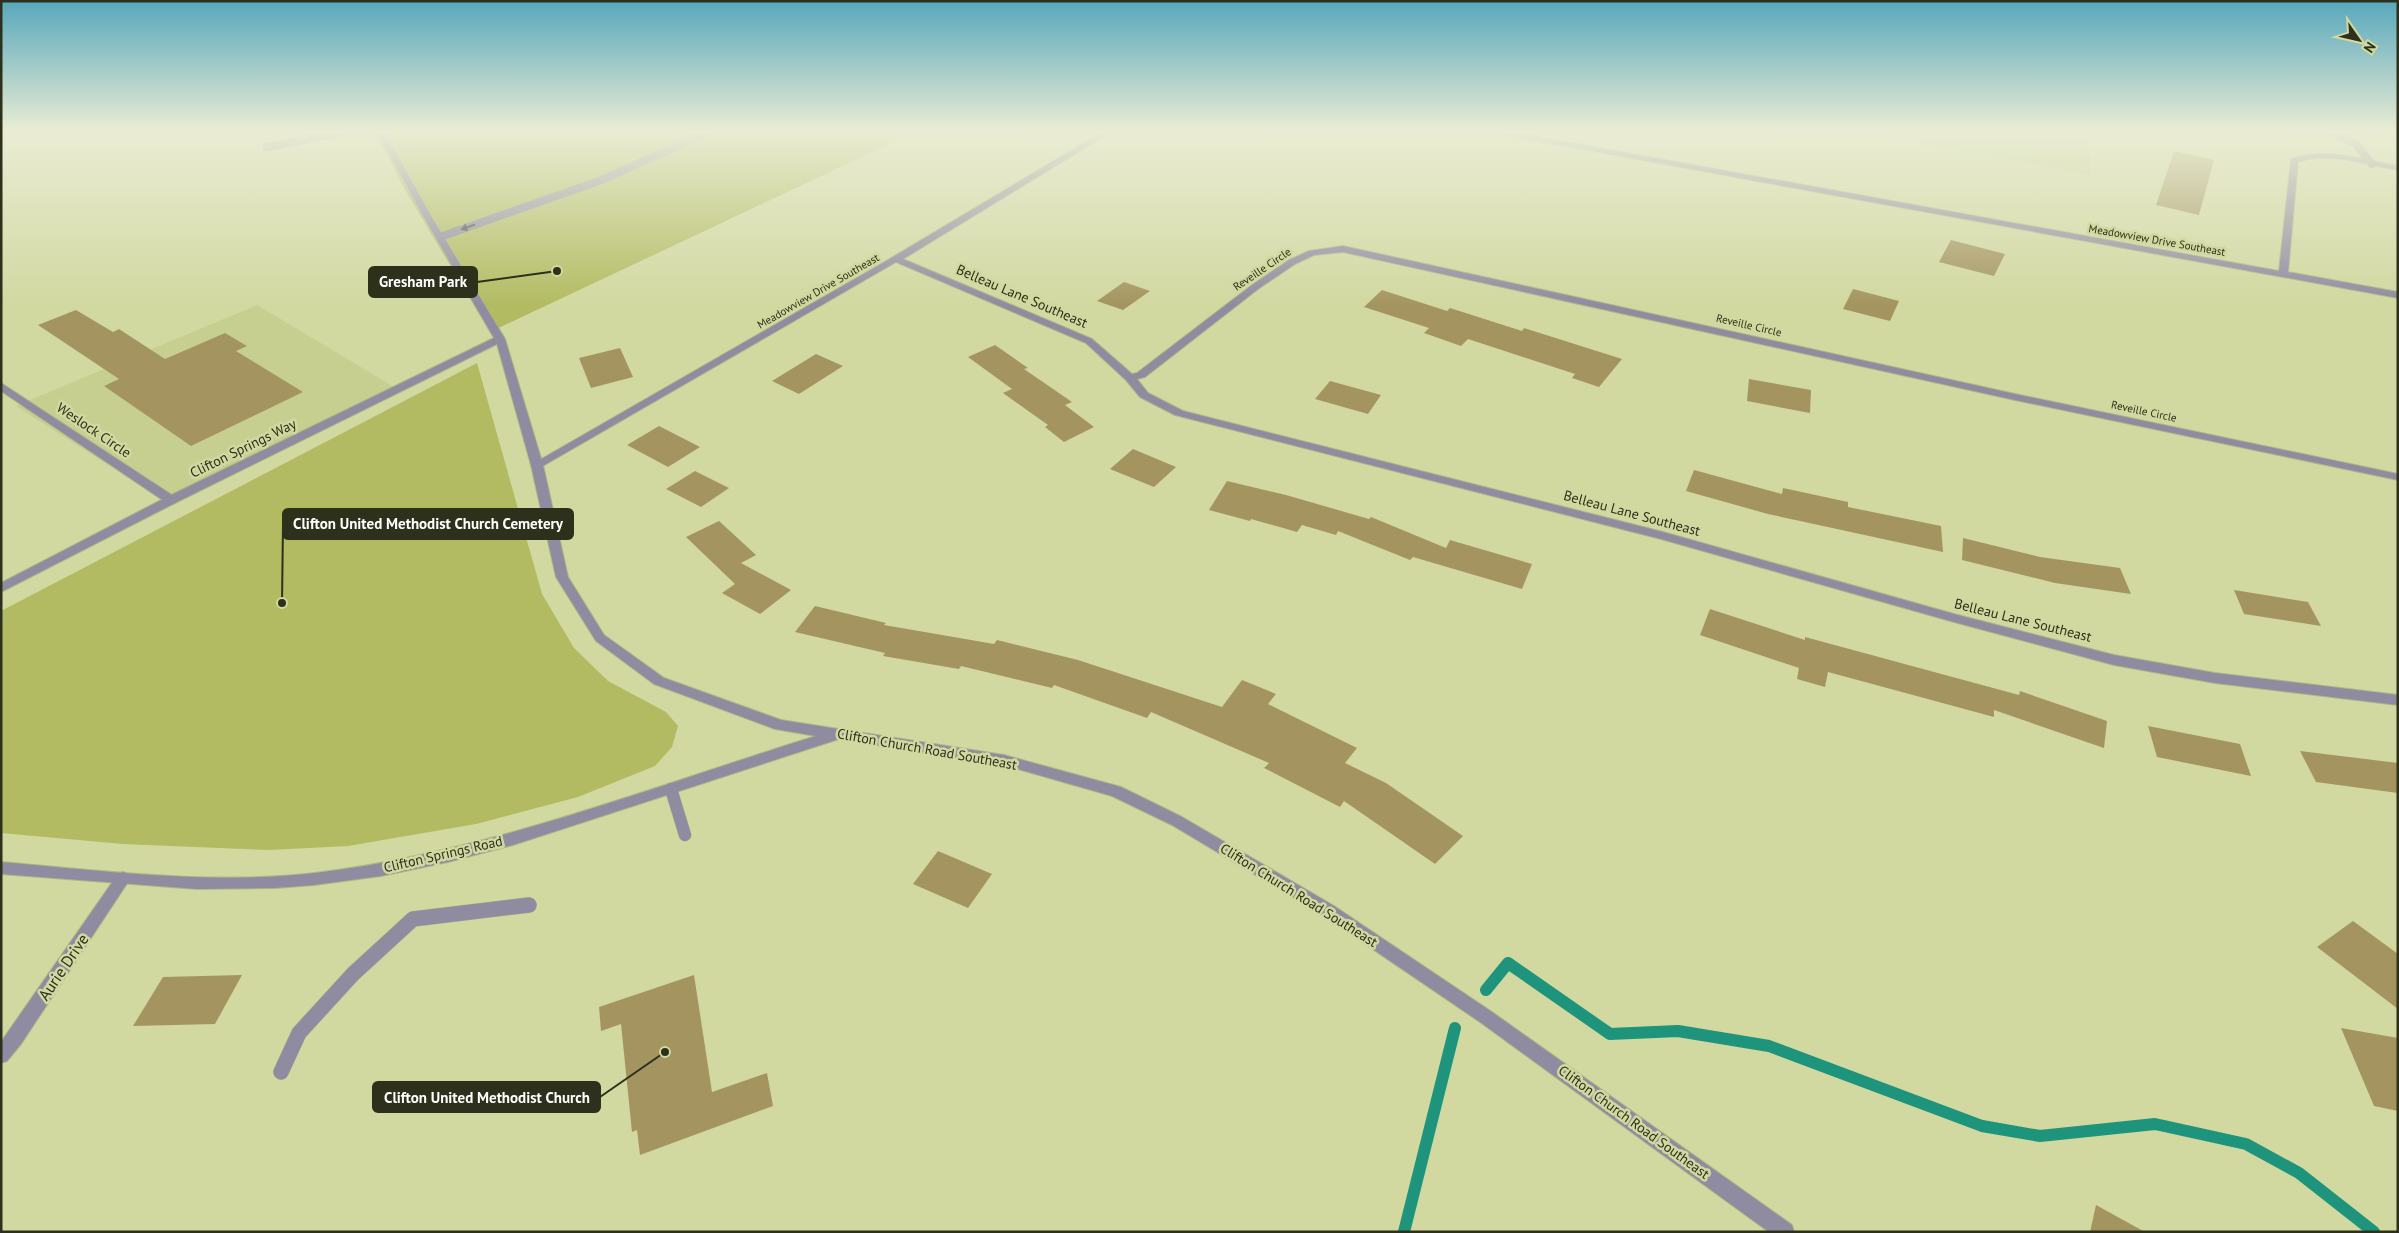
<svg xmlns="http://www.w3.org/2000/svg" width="2399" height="1233" font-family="'PT Sans',sans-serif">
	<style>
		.built { fill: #c6cf90 }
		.green { fill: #b2bb62 }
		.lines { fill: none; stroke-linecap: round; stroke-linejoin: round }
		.stream-far1 { stroke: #1d947b; stroke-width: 6 }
		.stream { stroke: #1d947b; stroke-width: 12 }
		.building { fill: #a49560 }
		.service-far2-casing { stroke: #b0b685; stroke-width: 8 }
		.service-far1-casing { stroke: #b0b685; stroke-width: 13 }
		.service-casing { stroke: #b0b685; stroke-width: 16 }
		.minor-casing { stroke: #b0b685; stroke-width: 2 }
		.tertiary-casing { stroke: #b0b685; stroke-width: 2 }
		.service-far2 { stroke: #8f8ba1; stroke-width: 8 }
		.service-far1 { stroke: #8f8ba1; stroke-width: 12 }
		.service { stroke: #8f8ba1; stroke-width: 15 }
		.minor { fill: #8f8ba1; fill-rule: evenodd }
		.tertiary { fill: #8f8ba1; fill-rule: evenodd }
		.oneway { fill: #4a4b42 }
		.labels { text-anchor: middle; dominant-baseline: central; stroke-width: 5; stroke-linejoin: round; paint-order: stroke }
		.far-street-label { font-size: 11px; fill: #2d301a; stroke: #d1d8a0 }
		.street-label { font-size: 14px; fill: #2d301a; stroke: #d1d8a0 }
		.near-street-label { font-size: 16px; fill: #2d301a; stroke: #d1d8a0 }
		.leader { fill: none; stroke: #2d301a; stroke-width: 2 }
		.callout-dot { fill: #2d301a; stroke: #d1d8a0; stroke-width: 2 }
		.callout { fill: #2d301a; stroke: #2d301a; stroke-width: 2 }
		.callout-label { font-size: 15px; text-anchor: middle; font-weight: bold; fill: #fff }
	</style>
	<rect width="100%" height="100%" fill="#d1d8a0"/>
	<path class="built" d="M1854,132H2088L2091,175L1884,137Z
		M257,305L399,390L171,505L16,406Z"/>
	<path class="green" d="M375,132H915L490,332L405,190Z
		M477,363L542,594L574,648L608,681L666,712L678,726L672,747L655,766L578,797L476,824L348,846L269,850L123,844L1,833V611Z"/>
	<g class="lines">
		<path class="stream-far1" d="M1999,132H2017"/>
		<path class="stream" d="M1486,990L1508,963L1610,1034L1678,1031L1769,1046L1982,1126L2040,1136L2155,1124L2246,1144L2299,1173L2374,1232
			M1404,1232L1455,1028"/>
	</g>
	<path class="building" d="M2174,151L2214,160L2199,215L2156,205Z
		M1951,240L2005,254L1994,276L1939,262Z
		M1124,282L1150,291L1123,310L1097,301Z
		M1853,289L1899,301L1890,321L1843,309Z
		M1382,290L1447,311L1450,308L1522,331L1524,328L1622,359L1599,387L1572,378L1575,374L1468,339L1461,346L1424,333L1429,328L1364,307Z
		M76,310L113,332L119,329L165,359L225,333L247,346L236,351L303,392L191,446L104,386L119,379L38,325Z
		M995,345L1028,368L1024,369L1072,402L1065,405L1094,427L1064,442L1045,427L1048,425L1003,393L1012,389L968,357Z
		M620,348L633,377L591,388L579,358Z
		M816,354L843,366L799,394L772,381Z
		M1749,379L1811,390L1810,413L1747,401Z
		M1330,381L1381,395L1368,414L1315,399Z
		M659,426L700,447L668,467L627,445Z
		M1133,449L1176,467L1154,487L1110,469Z
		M1694,470L1782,494L1783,488L1848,502V507L1941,526L1943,552L1768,514L1686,491Z
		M695,471L729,488L701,507L666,489Z
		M1227,481L1286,495L1369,519L1371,517L1446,548L1450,540L1532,564L1522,589L1413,557L1410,560L1338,531L1336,535L1302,525L1297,532L1251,519L1250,521L1209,510Z
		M719,521L756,555L741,563L791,590L760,614L722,593L735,584L686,537Z
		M1963,538L2040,557L2120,568L2131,594L2055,583L1962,560Z
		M2234,590L2308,602L2321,626L2244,614Z
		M815,606L886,623L884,625L994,644L997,640L1078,660L1222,707L1242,680L1276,694L1268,704L1357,748L1345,763L1386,783L1463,836L1435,864L1344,801L1340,807L1264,768L1269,763L1151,712L1147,718L1054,685L1052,688L961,666L959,669L883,656L885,653L795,632Z
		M1710,609L1805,640V637L2019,695L2020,691L2107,721L2104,748L1994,710V717L1828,672L1825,687L1797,679L1799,668L1700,635Z
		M2148,726L2240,744L2251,776L2157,757Z
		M2300,751L2398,763V793L2316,782Z
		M938,851L992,874L968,908L913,884Z
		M2353,921L2398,954V1009L2317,947Z
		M242,975L215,1024L133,1026L163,977Z
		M694,975L712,1092L767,1073L773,1106L640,1155L637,1130L632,1132L621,1024L601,1031L599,1007Z
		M2341,1028L2398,1038V1111L2374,1106Z
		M2096,1205L2145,1232H2090Z"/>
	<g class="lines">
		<g class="service-far2-casing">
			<path id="service-far2" d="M2330,132L2355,143L2372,164
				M267,147L343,132
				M440,237L599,181L709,132"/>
		</g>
		<g class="service-far1-casing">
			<path id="service-far1" d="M671,789L685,835"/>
		</g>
		<g class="service-casing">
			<path id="service" d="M281,1072L299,1033L353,974L413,919L529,905"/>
		</g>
		<g class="minor-casing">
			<path id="minor" d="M1102,132H1111L903,259L1092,339L1132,374L1137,373L1252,285L1289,260L1309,251L1343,246L2015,394L2398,474V480L2015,400L1343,252L1314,255L1295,264L1258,289L1145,377L1137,379L1148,393L1183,411L1663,532L1954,614L2114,655L2215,673L2398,695V705L2215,683L2114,665L1954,622L1661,539L1175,415L1140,397L1126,380L1086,343L896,262L541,467H533L531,465L893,257Z
				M1495,132H1511L2279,271L2291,159C2325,147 2363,159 2398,166V170C2367,165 2328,151 2298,162L2288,272L2398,292V298L1499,134Z
				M1,383L175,497L177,500L175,503H167L1,391Z
				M123,872L128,874L131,878L128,882L21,1044L7,1061L1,1063V1042L118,874Z"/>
		</g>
		<g class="tertiary-casing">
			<path id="tertiary" d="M377,132H385L430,214L505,339L543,465L568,577L604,635L664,678L781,720L1004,755L1121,787L1182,817L1334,906L1492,1012L1792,1225L1794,1232H1769L1480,1022L1324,916L1172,825L1112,796L1004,765L839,739L513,845L448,862L381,876L314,885L275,888L197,889L1,874V862C105,871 211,885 315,873C489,852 651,787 816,736L775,729L654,684L596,641L556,577L531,465L497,344L175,503L1,592V583L167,497L494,338L422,214Z"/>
		</g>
		<use href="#service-far2" class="service-far2"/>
		<use href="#service-far1" class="service-far1"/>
		<use href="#service" class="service"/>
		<use href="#minor" class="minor"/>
		<use href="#tertiary" class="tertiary"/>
	</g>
	<defs><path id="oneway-solid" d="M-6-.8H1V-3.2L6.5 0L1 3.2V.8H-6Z" transform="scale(1.25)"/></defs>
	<use class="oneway" href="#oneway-solid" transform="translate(468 227) rotate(161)"/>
	<linearGradient id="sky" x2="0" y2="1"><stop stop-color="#57a7bc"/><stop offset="0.43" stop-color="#eaedd4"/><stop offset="1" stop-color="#eaedd4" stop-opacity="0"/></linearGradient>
	<rect width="2399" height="305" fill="url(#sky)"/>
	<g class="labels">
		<g class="far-street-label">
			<text transform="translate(2157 240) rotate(10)">Meadowview Drive Southeast</text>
			<text transform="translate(1262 269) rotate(-34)">Reveille Circle</text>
			<text transform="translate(818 291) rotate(-30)">Meadowview Drive Southeast</text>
			<text transform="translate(1749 325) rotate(13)">Reveille Circle</text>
			<text transform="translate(2144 411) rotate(12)">Reveille Circle</text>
		</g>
		<g class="street-label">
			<text transform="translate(1022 296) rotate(23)">Belleau Lane Southeast</text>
			<text transform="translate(94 430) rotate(34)">Weslock Circle</text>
			<text transform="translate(243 448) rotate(-26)">Clifton Springs Way</text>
			<text transform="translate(1632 513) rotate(15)">Belleau Lane Southeast</text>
			<text transform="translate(2023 620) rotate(14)">Belleau Lane Southeast</text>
			<text transform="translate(927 749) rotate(10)">Clifton Church Road Southeast</text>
			<text transform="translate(443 854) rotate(-13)">Clifton Springs Road</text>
			<text transform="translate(1299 895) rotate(32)">Clifton Church Road Southeast</text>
			<text transform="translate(1634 1122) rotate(36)">Clifton Church Road Southeast</text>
		</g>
		<g class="near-street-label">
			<text transform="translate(63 967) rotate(-56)">Aurie Drive</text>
		</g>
	</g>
	<path class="leader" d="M557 271L477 282M282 603L283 524M665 1052L600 1097"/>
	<g class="callout-dot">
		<circle cx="557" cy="271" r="5"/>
		<circle cx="282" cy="603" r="5"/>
		<circle cx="665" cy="1052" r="5"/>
	</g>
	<g class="callout">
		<rect x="369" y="267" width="108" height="30" rx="5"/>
		<rect x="283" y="509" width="290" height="30" rx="5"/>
		<rect x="373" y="1082" width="227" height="30" rx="5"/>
	</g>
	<g class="callout-label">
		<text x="423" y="287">Gresham Park</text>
		<text x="428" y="529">Clifton United Methodist Church Cemetery</text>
		<text x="487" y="1103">Clifton United Methodist Church</text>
	</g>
	<rect width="2399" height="1233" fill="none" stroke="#2d301a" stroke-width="5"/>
	<g transform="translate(2359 40) rotate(124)" stroke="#d1d8a0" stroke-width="4" paint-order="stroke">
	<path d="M0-4L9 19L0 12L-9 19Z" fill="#2d301a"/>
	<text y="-8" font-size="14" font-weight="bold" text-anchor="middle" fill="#2d301a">N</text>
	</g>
</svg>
